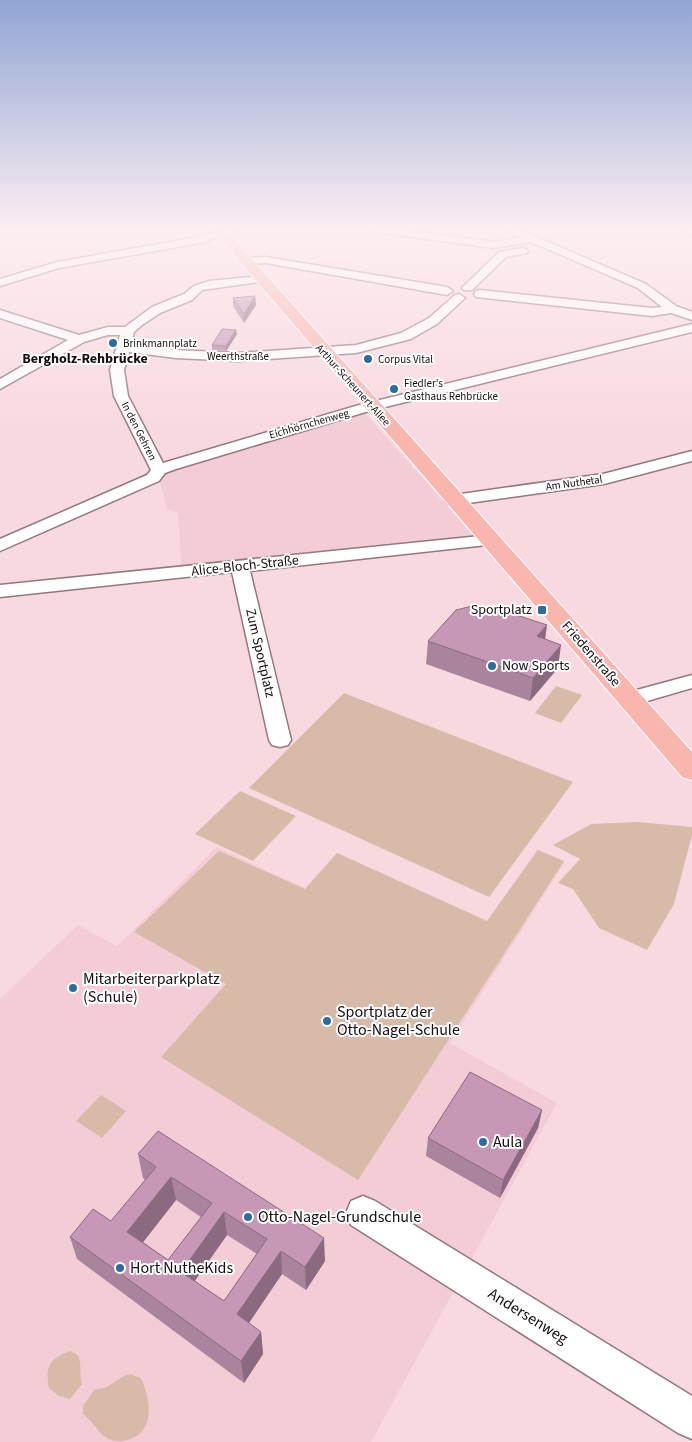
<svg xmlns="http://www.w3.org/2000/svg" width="692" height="1442" font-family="'Source Sans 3',sans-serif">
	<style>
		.built { fill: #f4ccd5 }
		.green { fill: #d8baa9 }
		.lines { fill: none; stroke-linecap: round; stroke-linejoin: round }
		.minor-casing { stroke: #93777d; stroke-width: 3 }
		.major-casing { stroke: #fff; stroke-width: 2 }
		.minor { fill: #fff; fill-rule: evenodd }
		.major { fill: #f8b6af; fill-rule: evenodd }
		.wall { fill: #aa839d; fill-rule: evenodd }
		.shaded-wall { fill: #8b6a7f }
		.building { fill: #c698b6; stroke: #8b6a7f; fill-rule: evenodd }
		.poi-dot { fill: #2b6ca2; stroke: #fff; stroke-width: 2 }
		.labels { text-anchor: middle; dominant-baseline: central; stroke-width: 4; stroke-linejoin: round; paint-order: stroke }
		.far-poi-label { font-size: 11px; fill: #170d0f; stroke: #fff; text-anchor: start }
		.far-street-label { font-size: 11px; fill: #170d0f; stroke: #fff }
		.far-quarter-label { font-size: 14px; font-weight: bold; fill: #170d0f; stroke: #fff }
		.street-label { font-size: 14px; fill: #170d0f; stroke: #fff }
		.poi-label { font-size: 14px; fill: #170d0f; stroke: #fff; text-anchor: end }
		.near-poi-label { font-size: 16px; fill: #170d0f; stroke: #fff; text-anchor: start }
		.near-street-label { font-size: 16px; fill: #170d0f; stroke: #fff }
	</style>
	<rect width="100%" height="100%" fill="#f9d9e0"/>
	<path class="built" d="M364,412L476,539L181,568L178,513L167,509L159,479L165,471Z
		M217,847L305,888L337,853L487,921L537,849L565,862L450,1043L557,1103L371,1442H0V999L78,925L117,946Z"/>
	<path class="green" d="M556,686L582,695L561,723L535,713Z
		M344,693L573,782L489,897L249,788Z
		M240,791L296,816L253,861L195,834Z
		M638,822L692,827V835L674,904L647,950L599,928L573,889L558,883L580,859L553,845L591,824Z
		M538,850L564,861L358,1180L161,1057L226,984L134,932L219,851L305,889L337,853L487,921Z
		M101,1095L126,1111L102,1138L76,1121Z
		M70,1351L78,1355C82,1364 79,1374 82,1384L70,1399L59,1396L49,1388C45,1366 49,1359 70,1351Z
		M130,1374L141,1378C150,1397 156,1430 131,1439C125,1441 117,1442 111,1440C99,1436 94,1422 83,1414V1406L95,1389C110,1390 117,1377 130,1374Z"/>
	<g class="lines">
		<g class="minor-casing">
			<path id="minor" d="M224,229H241L200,243L59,268L0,286V279L57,262L198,237Z
				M370,229H400L493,242L520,238L504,229H518L646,284L676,306L692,312V320L671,313L652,316L476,297L474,294L476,291L480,290L652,308L662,307L638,288L531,242L493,248L375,232Z
				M681,229H692V235Z
				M523,248L528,251L527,253L506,257L472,290H464L462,288L464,286L499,252Z
				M266,257L447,287L453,291L447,295L266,263L246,264L240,261L246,258Z
				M262,276L266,277L268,279L266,281L202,290L192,300L160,313L142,325L134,332L131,344L176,350L238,353L356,345L401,333L429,318L455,295L459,294L465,298L437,324L411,339L356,353L238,361L176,358L129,352L124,370L128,396L163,463L359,405L692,324V332L369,411L176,469L165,473L159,481L0,551V539L147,475L151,470L114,396L110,370L120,335H108L84,342L0,389V379L68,340L0,318V310L79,335L108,327H125L152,307L184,294L194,286L209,281Z
				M692,451V461L604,484L454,505L448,504L445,500L448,496L454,495L603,474Z
				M490,535L496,536L499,540L496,544L250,571L291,740L288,745L280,747L272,745L269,740L232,572L0,597V585Z
				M692,675V688L630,706L622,704L619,699L622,694Z
				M363,1196L375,1201L692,1396V1439L678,1433L351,1225L346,1213L351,1201Z"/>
		</g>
		<g class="major-casing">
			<path id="major" d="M212,229H225L692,752V780L682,777Z"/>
		</g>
		<use href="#minor" class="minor"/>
		<use href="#major" class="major"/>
	</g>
	<path class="wall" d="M255,296L256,305L244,323L233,306V298Z
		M237,334L226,351L212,350V345Z
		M545,639L558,668L530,701L426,664L428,641Z
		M542,1110L538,1128L500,1198L426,1156L428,1138Z
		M138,1154L325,1261L306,1290L282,1274L249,1323L261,1332L263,1354L244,1383L77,1259L70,1237L111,1221L145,1180L143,1178ZM176,1200L201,1217L168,1260L143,1242ZM227,1235L257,1254L224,1301L195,1281Z"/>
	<path class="shaded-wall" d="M255,296L256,305L244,323V314Z
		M236,330L237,334L226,351V346Z
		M547,625L544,648L537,636Z
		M561,645L558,668L530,701L533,678Z
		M542,1110L538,1128L500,1198L503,1180Z
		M171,1177L176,1200L133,1255L127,1232Z
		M224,1212L227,1235L185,1294L181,1272Z
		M324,1238L325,1261L306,1290L305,1267Z
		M281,1251L282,1274L240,1336L237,1314Z
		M261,1332L263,1354L244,1383L241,1361Z"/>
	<path class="building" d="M255,296L244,314L233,298Z
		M222,329L236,330L226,346L212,345Z
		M472,606L484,610L489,606L547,625L537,636L561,645L533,678L428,641L456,610Z
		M470,1072L542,1110L503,1180L428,1138Z
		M158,1131L324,1238L305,1267L281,1251L237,1314L261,1332L241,1361L70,1237L93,1209L111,1221L156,1167L138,1154ZM171,1177L212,1203L168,1260L127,1232ZM224,1212L267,1239L224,1301L181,1272Z"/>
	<linearGradient id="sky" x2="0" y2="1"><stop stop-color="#90a5d4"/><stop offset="0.53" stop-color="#fceef1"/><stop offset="1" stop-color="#fceef1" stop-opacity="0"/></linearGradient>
	<rect width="692" height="431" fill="url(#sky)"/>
	<g class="poi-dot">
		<circle cx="113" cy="343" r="5"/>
		<circle cx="368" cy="359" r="5"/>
		<circle cx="394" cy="389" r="5"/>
		<rect x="537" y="605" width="10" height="10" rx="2.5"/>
		<circle cx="492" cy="666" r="5"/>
		<circle cx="73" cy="988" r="5"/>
		<circle cx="327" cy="1021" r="5"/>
		<circle cx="483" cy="1142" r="5"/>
		<circle cx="248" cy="1217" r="5"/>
		<circle cx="120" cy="1268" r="5"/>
	</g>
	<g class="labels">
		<g class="far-poi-label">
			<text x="123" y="343">Brinkmannplatz</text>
			<text x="378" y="359">Corpus Vital</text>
			<text x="404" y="383">Fiedler's<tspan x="404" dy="13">Gasthaus Rehbrücke</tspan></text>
		</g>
		<g class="far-street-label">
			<text x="238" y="356">Weerthstraße</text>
			<text transform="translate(353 385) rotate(48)">Arthur-Scheunert-Allee</text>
			<text transform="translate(309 424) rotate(-16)">Eichhörnchenweg</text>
			<text transform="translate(139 431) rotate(63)">In den Gehren</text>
			<text transform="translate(574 483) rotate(-8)">Am Nuthetal</text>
		</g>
		<g class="far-quarter-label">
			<text x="85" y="359">Bergholz-Rehbrücke</text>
		</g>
		<g class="street-label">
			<text transform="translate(245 566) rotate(-6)">Alice-Bloch-Straße</text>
			<text transform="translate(260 653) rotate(77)">Zum Sportplatz</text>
			<text transform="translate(591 654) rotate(49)">Friedenstraße</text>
		</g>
		<g class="poi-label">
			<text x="532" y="610">Sportplatz</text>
			<text x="502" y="666" text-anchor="start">Now Sports</text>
		</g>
		<g class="near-poi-label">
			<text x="83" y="979">Mitarbeiterparkplatz<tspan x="83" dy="18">(Schule)</tspan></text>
			<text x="337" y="1012">Sportplatz der<tspan x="337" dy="18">Otto-Nagel-Schule</tspan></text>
			<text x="493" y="1142">Aula</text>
			<text x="258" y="1217">Otto-Nagel-Grundschule</text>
			<text x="130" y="1268">Hort NutheKids</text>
		</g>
		<g class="near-street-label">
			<text transform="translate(528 1316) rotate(32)">Andersenweg</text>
		</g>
	</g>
</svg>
